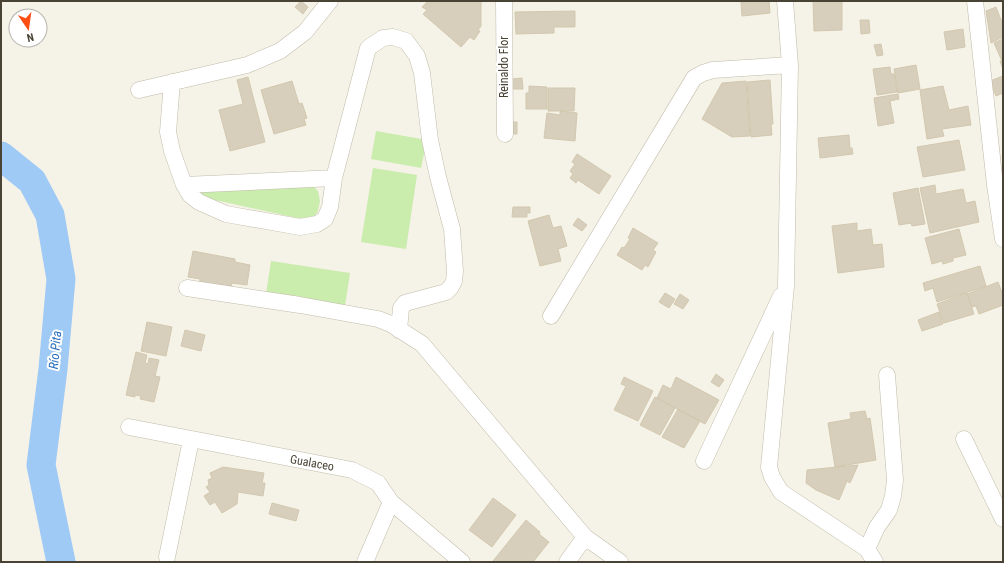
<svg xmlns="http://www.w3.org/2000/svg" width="1004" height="563" font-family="'Roboto Condensed',sans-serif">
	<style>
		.green { fill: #caecad }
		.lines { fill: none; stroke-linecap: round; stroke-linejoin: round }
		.river { stroke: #a0caf6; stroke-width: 29 }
		.building { fill: #d7cfbc; stroke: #d3c8ae }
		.minor-casing { stroke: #c1bba9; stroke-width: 17 }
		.minor { stroke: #fff; stroke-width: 16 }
		.labels { text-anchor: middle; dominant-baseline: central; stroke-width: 4; stroke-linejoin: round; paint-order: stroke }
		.street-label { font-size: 12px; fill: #494335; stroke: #fff }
		.water-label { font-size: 13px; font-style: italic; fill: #266fbd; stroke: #fff }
	</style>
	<rect width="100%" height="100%" fill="#f5f2e7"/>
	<path class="green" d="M376,131L427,140L421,168L371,159Z
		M373,168L417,175L406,249L361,242Z
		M314,187L318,191L320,201L318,211L314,217L306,220L201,197L197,190Z
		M271,261L350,273L345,306L266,294Z"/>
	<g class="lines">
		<path class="river" d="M1,156L32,181L50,215L61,279L53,369L41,465L61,562"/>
	</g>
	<path class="building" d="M301,1L308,7L303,14L295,7Z
		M426,1H481V26L478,30L480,31L474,40L470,37L461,47L423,14L427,10L422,7L427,2Z
		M757,1H769L770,13L742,16L741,2Z
		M813,1H842V30L814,31Z
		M996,7L1001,20H1003V37L991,43L986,11Z
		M575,11V27H554V33L516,34L515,12Z
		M860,20H869L870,33L861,34Z
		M963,29L965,47L947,50L944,32Z
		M1003,39V69L1000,61H1002L994,43Z
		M881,44L883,55L877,56L874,45Z
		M916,65L920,89L898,93L894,69Z
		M890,67L891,74H894L897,92L877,95L873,69Z
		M1003,76V93L996,96L990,81Z
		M248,77L265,142L230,151L219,110L243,104L237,80Z
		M522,78L523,89H513L512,79Z
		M770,80L773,124H771L772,135L751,137L747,82Z
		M292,81L299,104L302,103L307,118L304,119L306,125L274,134L261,90Z
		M746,81L750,136L732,137L702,119L722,83Z
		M529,86L547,87V109H526V93H529Z
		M943,86L949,110L968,106L971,125L942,129L944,136L927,139L920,90Z
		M548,88H575L574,111H548Z
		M898,94L899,99L890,101L894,123L878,126L874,98Z
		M560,111L577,113L575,141L544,138L547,113L560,115Z
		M510,122H517V134H510Z
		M849,135L850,148H852L853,154L820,158L818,138Z
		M959,140L965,170L923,177L917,147Z
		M577,154L611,176L599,194L578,180L576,183L570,178L573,174L570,171L575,164L572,162Z
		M935,185L936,194L963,189L966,203L975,201L979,222L930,233L920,188Z
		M918,188L925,224L912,226L911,223L899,225L893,193Z
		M513,207H530V213H527V217H512Z
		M549,215L553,228L561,226L567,246L558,249L561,261L540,266L528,221Z
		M578,218L587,225L582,231L573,225Z
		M857,223V231L871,229L873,245L882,244L884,267L838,273L832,226Z
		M633,228L658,243L653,250L656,252L648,267L645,265L642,270L617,255L622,247L624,248L630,239L628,238Z
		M959,229L966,255L953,258V261L943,264L942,261L932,264L925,238Z
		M193,251L235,259V262L250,265L247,285L232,283L231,287L218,284V290L199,287L200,279L188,277Z
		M980,266L986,286L937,302L933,288L925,291L923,283Z
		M998,282L1003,295V305L979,314L976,306L972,307L967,294Z
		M665,293L675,299L669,308L659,302Z
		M967,293L974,314L944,323L937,304Z
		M680,294L689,300L683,309L674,304Z
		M939,312L943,324L922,331L918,320Z
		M147,322L172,327L166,356L141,351Z
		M185,330L205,335L201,351L181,346Z
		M136,352L147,355L145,363L148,364L149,358L159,360L155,376L160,377L154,402L140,399L141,396L135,395V397L126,395Z
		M716,374L724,380L719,387L711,382Z
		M624,377L653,391L638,421L614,410L626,386L621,384Z
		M676,377L719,400L705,424L657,398L663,385L671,389Z
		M655,397L675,408L660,435L640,425Z
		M678,409L700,421L684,448L662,437Z
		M865,411L867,419L870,418L876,460L835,467L828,423L851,419L850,413Z
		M858,465L850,483L847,481L839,500L816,490L806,483L807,470Z
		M223,467L264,473L262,483H265L263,496L238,492L237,504L222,513L215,502L210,505L204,496L210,492L206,487L209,485L208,480L212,478L210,473Z
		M493,498L516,515L492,547L469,530Z
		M272,503L299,510L296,521L269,514Z
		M526,520L540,532L539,534L549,542L533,562H495L493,561Z"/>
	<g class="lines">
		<g class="minor-casing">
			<path id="minor" d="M504,1L505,134
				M785,1L790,65L786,286L769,467L772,477L781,492L867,549L875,562
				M975,1L995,185L1003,239
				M172,82L168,132L172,151L184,185L190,195L199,202L226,214L300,227L317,224L325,219L330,207L334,178L368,48L383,38L393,37L406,41L417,56L422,73L430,140L438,177L452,229L455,271L454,281L451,287L446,292L405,303L401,308L399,330
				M139,90L247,65L280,51L305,32L330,1
				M184,185L334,178
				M187,288L300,305L378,319L391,324L422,344L585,537L620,562
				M551,316L694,78L703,73L713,70L790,65
				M129,427L352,470L378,483L391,502L462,562
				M964,439L1003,519
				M704,461L781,296
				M867,549L877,527L889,510L893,496L895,480L887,375
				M167,557L191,440
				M365,562L391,502
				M567,562L585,537"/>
		</g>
		<use href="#minor" class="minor"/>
	</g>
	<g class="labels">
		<g class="street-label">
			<text transform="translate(504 67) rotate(-90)">Reinaldo Flor</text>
			<text transform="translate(312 463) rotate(10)">Gualaceo</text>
		</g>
		<g class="water-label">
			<text transform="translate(55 350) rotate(-85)">Río Pita</text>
		</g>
	</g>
	<rect width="1004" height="563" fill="none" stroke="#494335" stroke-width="4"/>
	<g transform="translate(28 28) rotate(167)"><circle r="19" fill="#ffffff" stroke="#b6b4ae"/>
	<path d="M0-3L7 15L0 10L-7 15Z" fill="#ff4e14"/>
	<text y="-6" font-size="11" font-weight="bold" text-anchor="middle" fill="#494335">N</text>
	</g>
</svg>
